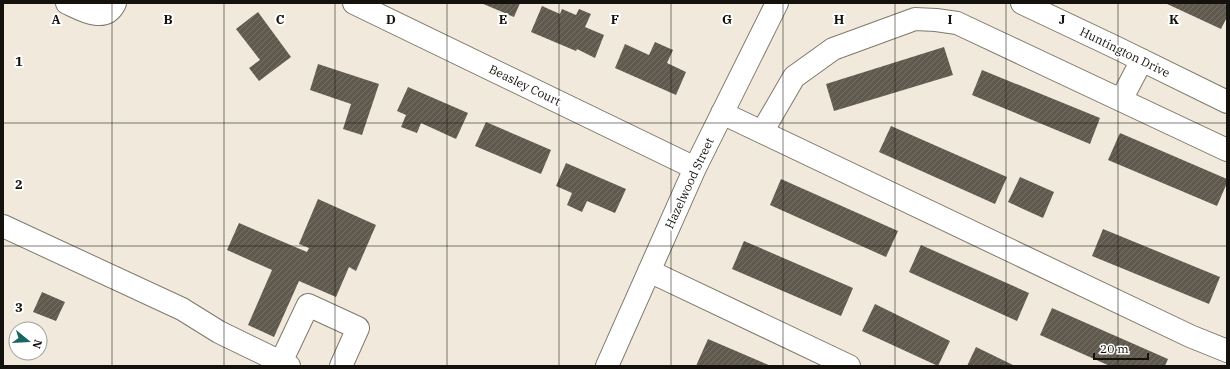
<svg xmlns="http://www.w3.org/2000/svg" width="1230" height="369" font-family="'IBM Plex Serif',serif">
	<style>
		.building { fill: url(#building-hatch) }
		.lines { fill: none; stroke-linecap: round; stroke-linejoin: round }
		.minor-casing { stroke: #7f796c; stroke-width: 24 }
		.minor { stroke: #fff; stroke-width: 22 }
		.grid { fill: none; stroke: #15120e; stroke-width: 1; stroke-opacity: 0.55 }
		.labels { text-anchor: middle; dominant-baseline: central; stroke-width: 4; stroke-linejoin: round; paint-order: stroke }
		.street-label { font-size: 12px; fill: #15120e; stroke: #fff }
		.grid-label { font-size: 13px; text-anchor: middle; font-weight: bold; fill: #15120e; stroke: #fff; stroke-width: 4; stroke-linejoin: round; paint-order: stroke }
	</style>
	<defs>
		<pattern id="building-hatch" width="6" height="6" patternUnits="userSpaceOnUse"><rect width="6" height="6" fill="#5f594e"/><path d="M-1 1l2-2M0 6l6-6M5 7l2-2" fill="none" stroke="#767168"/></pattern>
	</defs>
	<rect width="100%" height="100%" fill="#f0e9dc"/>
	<path class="building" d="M481,3H520L514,17Z
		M1165,3H1223L1227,5V17L1221,29Z
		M542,6L560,14L562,9L576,15L579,9L591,14L585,27L604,35L595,58L577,49L576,51L531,32Z
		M258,12L291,57L259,81L249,68L260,60L236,29Z
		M655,42L673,50L667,63L686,72L676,95L615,68L625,44L649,55Z
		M944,47L953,75L834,111L826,84Z
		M318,64L379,84L362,135L343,129L351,104L310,90Z
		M982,70L1100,118L1090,144L972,95Z
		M408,87L468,113L456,139L421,123L417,133L401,127L406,115L397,111Z
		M486,122L551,150L541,174L475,146Z
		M891,126L1007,177L995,204L879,152Z
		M1120,133L1227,179V183L1217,206L1108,160Z
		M566,163L626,189L615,213L587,201L582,212L567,205L572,193L556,186Z
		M1020,177L1054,192L1043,218L1008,202Z
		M781,179L898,231L886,257L770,205Z
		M318,199L376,225L356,271L349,267L336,297L299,281L274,337L248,325L272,270L227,250L239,223L307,252L309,248L299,244Z
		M1103,229L1220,277L1209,304L1092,256Z
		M744,241L853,288L841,316L732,269Z
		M921,245L1029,293L1017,321L909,272Z
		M42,292L65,302L56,321L33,312Z
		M875,304L950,341L938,366L862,331Z
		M1052,308L1168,359L1165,366H1110L1040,335Z
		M708,339L771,366H696Z
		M976,347L1015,366H967Z"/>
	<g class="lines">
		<g class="minor-casing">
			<path id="minor" d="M67,3C82,10 105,24 115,3
				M354,3L695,168
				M1022,3L1115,47L1227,102
				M1121,100L1142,60
				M722,113L1190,336L1227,351
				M762,132L794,77L833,49L915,19L936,20L957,23L1227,150
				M3,226L182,309L219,332L289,366
				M649,271L849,366
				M281,362L308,305L358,328L341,366
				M607,366L695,168L777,3"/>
		</g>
		<use href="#minor" class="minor"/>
	</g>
	<path class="grid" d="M112,3V366M224,3V366M335,3V366M447,3V366M559,3V366M671,3V366M783,3V366M895,3V366M1006,3V366M1118,3V366M3,123H1227M3,246H1227"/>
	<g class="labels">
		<g class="street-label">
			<text transform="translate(1125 52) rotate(26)">Huntington Drive</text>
			<text transform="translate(525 85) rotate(26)">Beasley Court</text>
			<text transform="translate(689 183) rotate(-65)">Hazelwood Street</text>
		</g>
	</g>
	<g class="grid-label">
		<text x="56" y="24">A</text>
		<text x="168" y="24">B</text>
		<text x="280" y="24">C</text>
		<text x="391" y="24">D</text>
		<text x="503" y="24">E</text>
		<text x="615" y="24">F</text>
		<text x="727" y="24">G</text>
		<text x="839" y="24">H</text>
		<text x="950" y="24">I</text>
		<text x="1062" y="24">J</text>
		<text x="1174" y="24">K</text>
		<text x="19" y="66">1</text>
		<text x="19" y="189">2</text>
		<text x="19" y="312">3</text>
	</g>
	<rect width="1230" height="369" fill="none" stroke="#15120e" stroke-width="8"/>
	<g transform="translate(28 341) rotate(108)"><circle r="19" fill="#ffffff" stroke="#a1a09f"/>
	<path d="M0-3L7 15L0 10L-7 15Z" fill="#186561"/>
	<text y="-6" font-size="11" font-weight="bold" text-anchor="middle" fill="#15120e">N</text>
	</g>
	<path d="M1094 353v6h54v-6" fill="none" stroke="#15120e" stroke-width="2"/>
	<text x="1100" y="353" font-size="12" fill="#15120e" stroke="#ffffff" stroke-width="3" paint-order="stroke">20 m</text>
</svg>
